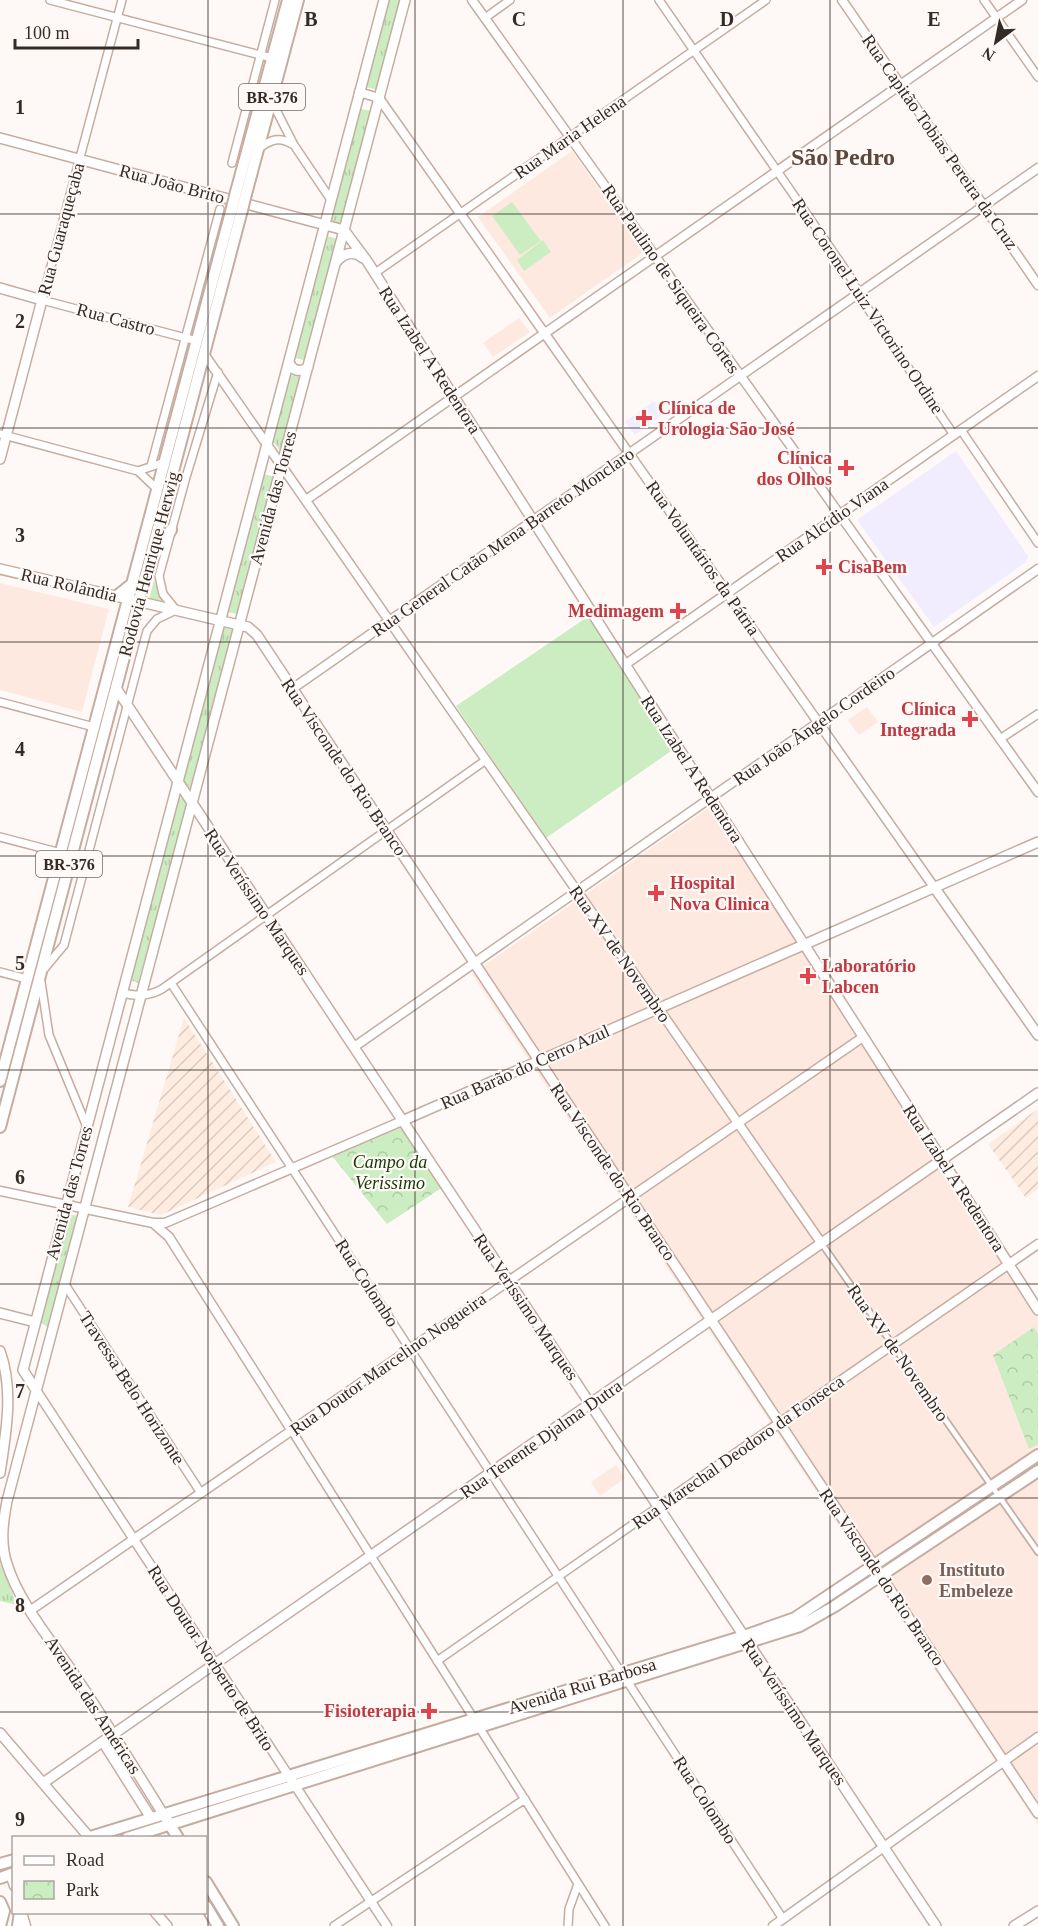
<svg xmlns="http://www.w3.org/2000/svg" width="1038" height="1926" font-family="Georgia,serif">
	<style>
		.built { fill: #fee9e0 }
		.industrial { fill: url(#industrial-furrows) }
		.medical { fill: #f1edff }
		.grass { fill: url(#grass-tufts) }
		.park { fill: url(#park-crowns) }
		.garden { fill: #ccecc1 }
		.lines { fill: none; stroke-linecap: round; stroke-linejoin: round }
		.pedestrian-casing { stroke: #c6aca1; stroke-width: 8 }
		.minor-casing { stroke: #c6aca1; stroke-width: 10 }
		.tertiary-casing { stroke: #c6aca1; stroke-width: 11 }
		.secondary-casing { stroke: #c6aca1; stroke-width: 12 }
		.primary-casing { stroke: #c6aca1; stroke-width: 14 }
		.trunk-casing { stroke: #c6aca1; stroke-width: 14 }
		.pedestrian { stroke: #fff; stroke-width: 4.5 }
		.minor { stroke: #fff; stroke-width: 7 }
		.tertiary { stroke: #fff; stroke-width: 8 }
		.secondary { stroke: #fff; stroke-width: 9 }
		.primary { stroke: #fff; stroke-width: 10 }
		.trunk { stroke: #fff; stroke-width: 10 }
		.trunk-bridge-casing { stroke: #c6aca1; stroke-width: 14; stroke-linecap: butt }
		.trunk-bridge { stroke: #fff; stroke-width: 10 }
		.grid { fill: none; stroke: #342b26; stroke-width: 1.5; stroke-opacity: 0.55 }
		.health-dot { fill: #e0444e; stroke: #fef9f6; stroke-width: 2 }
		.education-dot { fill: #8d6e63; stroke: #fef9f6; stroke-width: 2 }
		.labels { text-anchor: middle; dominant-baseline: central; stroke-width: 4.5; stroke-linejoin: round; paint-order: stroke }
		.shield { fill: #fef9f6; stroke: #716964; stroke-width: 1.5 }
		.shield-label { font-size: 16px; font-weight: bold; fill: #342b26 }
		.street-label { font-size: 18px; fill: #342b26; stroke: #fef9f6 }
		.health-label { font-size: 18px; font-weight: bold; fill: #be3a42; stroke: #fef9f6; text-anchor: start }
		.park-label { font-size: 18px; font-style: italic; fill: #153804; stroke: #fef9f6 }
		.education-label { font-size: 18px; font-weight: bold; fill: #785e54; stroke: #fef9f6; text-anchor: start }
		.district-label { font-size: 24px; font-weight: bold; fill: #5c473d; stroke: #fef9f6 }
		.grid-label { font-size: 20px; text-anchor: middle; font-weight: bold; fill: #342b26; stroke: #fef9f6; stroke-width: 4.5; stroke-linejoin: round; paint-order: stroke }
	</style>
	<defs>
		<pattern id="industrial-furrows" width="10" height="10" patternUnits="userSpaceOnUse" patternTransform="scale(1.5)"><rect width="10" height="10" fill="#feece1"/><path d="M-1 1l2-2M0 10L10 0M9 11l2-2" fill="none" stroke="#dacbc1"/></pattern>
		<pattern id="grass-tufts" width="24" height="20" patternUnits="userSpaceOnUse" patternTransform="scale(1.5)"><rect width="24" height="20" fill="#ccecc1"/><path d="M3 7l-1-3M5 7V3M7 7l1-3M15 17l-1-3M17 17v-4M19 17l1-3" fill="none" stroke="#b0cba6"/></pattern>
		<pattern id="park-crowns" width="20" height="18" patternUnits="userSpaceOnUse" patternTransform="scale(1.5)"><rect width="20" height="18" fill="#ccecc1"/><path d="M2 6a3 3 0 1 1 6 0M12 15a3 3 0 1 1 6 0" fill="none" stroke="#b0cba6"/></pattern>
	</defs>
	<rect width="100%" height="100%" fill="#fef9f6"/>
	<path class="built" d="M572,151L644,252L550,318L478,217Z
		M519,318L530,332L493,357L483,343Z
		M0,583L109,609L82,712L0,690Z
		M867,707L878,722L859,735L848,720Z
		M710,807L1038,1315V1825L472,974Z
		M616,1465L625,1478L600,1496L591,1482Z"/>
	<path class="industrial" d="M184,1018L276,1162L161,1215L128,1207Z
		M1038,1109V1189L1026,1198L988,1144Z"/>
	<path class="medical" d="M654,401L663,414L635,435L625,422Z
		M956,451L1028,556L1026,562L934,627L857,520Z"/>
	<path class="grass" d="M389,0H401L378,90L366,87Z
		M360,109L372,111L341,226L330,222Z
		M328,236L339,240L307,361L295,358Z
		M291,375L302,378L282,453L273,441Z
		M264,474L274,477L237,614L228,612Z
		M154,580L159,594L168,604L149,600Z
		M222,627L234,630L191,789L182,780Z
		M178,796L188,803L138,983L130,980Z
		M67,1214L79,1216L49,1328L40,1322Z
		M0,1563L17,1605L0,1601Z"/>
	<path class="park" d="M401,1125L443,1187L387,1224L332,1156Z
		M1034,1327L1038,1334V1444L1029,1449L993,1355Z"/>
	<path class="garden" d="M512,202L541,241L520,255L492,216Z
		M543,240L551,252L524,271L517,260Z
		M589,616L674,749L546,838L456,706Z"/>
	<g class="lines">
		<g class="pedestrian-casing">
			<path id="pedestrian" d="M822,1244L1038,1552"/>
		</g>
		<g class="minor-casing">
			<path id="minor" d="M50,0L272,58
				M122,0L42,300L197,341
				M659,0L853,281L858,294L954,435
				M984,0L1038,77
				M485,18L510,0
				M271,100L294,145L331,200
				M259,148C271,140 279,136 292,144
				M232,163L275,0
				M375,273L766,0
				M961,430L1038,543
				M0,434L138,471L157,489
				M151,466L220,209
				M138,471L165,462
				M0,702L94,727
				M1000,739L1038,714
				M0,837L61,853
				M44,969L64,945L147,631L157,619L176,610L163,594L159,576L186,477L218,372
				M0,972L27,979
				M41,982L49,1035L87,1127
				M171,983L622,1674
				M122,993C136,996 148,997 162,989L486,760
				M64,1283L201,1493
				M292,1431L474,1719
				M437,1661L658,1507
				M627,1681L783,1919
				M479,1727L605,1926
				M334,1926L525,1799
				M568,1926L569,1909L578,1884"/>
		</g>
		<g class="tertiary-casing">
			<path id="tertiary" d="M472,0L1038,792
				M842,0L1038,285
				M359,92L379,98L934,887
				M204,354L822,1244
				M306,500L1022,0
				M626,664L1038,376
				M292,689L1038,168
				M354,1047L1038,569
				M0,1191L153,1223H165L402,1121
				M153,1223L169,1237L292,1431
				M36,1390L387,1926
				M658,1507L1038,1244
				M31,1610L863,1037
				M10,1874L14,1886
				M22,1912L26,1926
				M773,1926L1038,1737"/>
		</g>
		<g class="secondary-casing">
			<path id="secondary" d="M0,138L344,230
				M344,230L367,261L1038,1310
				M336,262C344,253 353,250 363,258
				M0,288L42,300L0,459
				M289,362C292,371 300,373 308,367
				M0,569L239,625L248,627L257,635L1038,1813
				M116,688L936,1926
				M934,887L1038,1035
				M402,1121L1038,842
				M0,1313L35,1322
				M0,1351C14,1390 6,1433 0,1473
				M36,1390L23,1370L384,0
				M0,1733L89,1837
				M103,1742L151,1818
				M43,1783L1038,1093
				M163,1814C134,1767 105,1720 74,1674C52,1641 19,1603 7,1564C0,1543 3,1522 7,1501L405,0
				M155,1912L167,1926
				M1014,1926L1038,1911"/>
		</g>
		<g class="primary-casing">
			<path id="primary" d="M167,1820L178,1838
				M87,1838L744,1636L795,1618L1038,1455
				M127,1838L800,1626L835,1606L1038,1471
				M0,1864L14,1860
				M0,1878L14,1873
				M206,1882L233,1926
				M206,1906L218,1926"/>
		</g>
		<g class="trunk-casing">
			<path id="trunk" d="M236,192L288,0
				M246,194L298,0
				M154,556L171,530
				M117,596L132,584
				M0,1081L232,208
				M0,1127L242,210
				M0,1902L4,1911L0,1926
				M18,1926L20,1912"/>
		</g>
		<use href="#pedestrian" class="pedestrian"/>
		<use href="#minor" class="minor"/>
		<use href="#tertiary" class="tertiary"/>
		<use href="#secondary" class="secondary"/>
		<use href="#primary" class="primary"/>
		<use href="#trunk" class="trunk"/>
		<g class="trunk-bridge-casing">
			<path id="trunk-bridge" d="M232,208L236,192
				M242,210L246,194"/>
		</g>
		<use href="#trunk-bridge" class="trunk-bridge"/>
	</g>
	<path class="grid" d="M208,0V1926M415,0V1926M623,0V1926M830,0V1926M0,214H1038M0,428H1038M0,642H1038M0,856H1038M0,1070H1038M0,1284H1038M0,1498H1038M0,1712H1038"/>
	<g class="health-dot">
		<path d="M641 409h6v6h6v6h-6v6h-6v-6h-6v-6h6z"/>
		<path d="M843 459h6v6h6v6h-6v6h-6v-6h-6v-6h6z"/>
		<path d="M821 558h6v6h6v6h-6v6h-6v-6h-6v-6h6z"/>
		<path d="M675 602h6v6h6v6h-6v6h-6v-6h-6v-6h6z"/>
		<path d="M967 710h6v6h6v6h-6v6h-6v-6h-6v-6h6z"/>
		<path d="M653 884h6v6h6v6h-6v6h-6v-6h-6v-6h6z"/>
		<path d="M805 967h6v6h6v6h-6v6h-6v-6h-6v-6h6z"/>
		<path d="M426 1702h6v6h6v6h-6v6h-6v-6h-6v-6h6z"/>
	</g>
	<circle class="education-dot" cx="927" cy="1580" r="6"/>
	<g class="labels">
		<g class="shield">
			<rect x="239" y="84" width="66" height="26" rx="4.5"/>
			<rect x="36" y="851" width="66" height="26" rx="4.5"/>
		</g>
		<g class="shield-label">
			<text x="272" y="97">BR-376</text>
			<text x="69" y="864">BR-376</text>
		</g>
		<g class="street-label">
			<text transform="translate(570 137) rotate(-35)">Rua Maria Helena</text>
			<text transform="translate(940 142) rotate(55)">Rua Capitão Tobias Pereira da Cruz</text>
			<text transform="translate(172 184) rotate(15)">Rua João Brito</text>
			<text transform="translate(61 229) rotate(-75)">Rua Guaraqueçaba</text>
			<text transform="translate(671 279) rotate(55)">Rua Paulino de Siqueira Côrtes</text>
			<text transform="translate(868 306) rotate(56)">Rua Coronel Luiz Victorino Ordine</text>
			<text transform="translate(116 319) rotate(15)">Rua Castro</text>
			<text transform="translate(430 360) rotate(57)">Rua Izabel A Redentora</text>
			<text transform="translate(273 498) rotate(-75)">Avenida das Torres</text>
			<text transform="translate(832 520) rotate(-35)">Rua Alcídio Viana</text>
			<text transform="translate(503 542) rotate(-35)">Rua General Catão Mena Barreto Monclaro</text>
			<text transform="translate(703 558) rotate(55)">Rua Voluntários da Pátria</text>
			<text transform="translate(149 564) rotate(-75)">Rodovia Henrique Herwig</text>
			<text transform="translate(69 585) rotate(13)">Rua Rolândia</text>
			<text transform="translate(814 726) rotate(-35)">Rua João Ângelo Cordeiro</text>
			<text transform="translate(344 767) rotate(56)">Rua Visconde do Rio Branco</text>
			<text transform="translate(692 769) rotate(57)">Rua Izabel A Redentora</text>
			<text transform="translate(257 902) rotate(56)">Rua Veríssimo Marques</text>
			<text transform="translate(620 954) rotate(55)">Rua XV de Novembro</text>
			<text transform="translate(525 1067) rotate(-24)">Rua Barão do Cerro Azul</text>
			<text transform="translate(613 1172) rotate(56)">Rua Visconde do Rio Branco</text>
			<text transform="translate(954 1178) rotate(57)">Rua Izabel A Redentora</text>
			<text transform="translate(69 1193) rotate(-75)">Avenida das Torres</text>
			<text transform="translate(367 1283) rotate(57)">Rua Colombo</text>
			<text transform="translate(526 1307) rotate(56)">Rua Veríssimo Marques</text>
			<text transform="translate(898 1353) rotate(55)">Rua XV de Novembro</text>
			<text transform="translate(388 1364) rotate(-35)">Rua Doutor Marcelino Nogueira</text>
			<text transform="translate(132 1388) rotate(57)">Travessa Belo Horizonte</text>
			<text transform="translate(541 1439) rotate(-35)">Rua Tenente Djalma Dutra</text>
			<text transform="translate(738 1452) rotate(-35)">Rua Marechal Deodoro da Fonseca</text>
			<text transform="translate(882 1577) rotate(56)">Rua Visconde do Rio Branco</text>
			<text transform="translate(211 1658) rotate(57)">Rua Doutor Norberto de Brito</text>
			<text transform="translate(582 1686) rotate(-17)">Avenida Rui Barbosa</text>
			<text transform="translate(93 1705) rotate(57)">Avenida das Américas</text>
			<text transform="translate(794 1712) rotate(56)">Rua Veríssimo Marques</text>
			<text transform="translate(705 1800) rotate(57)">Rua Colombo</text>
		</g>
		<g class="health-label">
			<text x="658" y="408">Clínica de<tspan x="658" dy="21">Urologia São José</tspan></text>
			<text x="832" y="458" text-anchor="end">Clínica<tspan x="832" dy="21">dos Olhos</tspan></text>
			<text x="838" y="567">CisaBem</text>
			<text x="664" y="611" text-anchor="end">Medimagem</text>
			<text x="956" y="709" text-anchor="end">Clínica<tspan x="956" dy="21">Integrada</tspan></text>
			<text x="670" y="883">Hospital<tspan x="670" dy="21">Nova Clinica</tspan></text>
			<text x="822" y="966">Laboratório<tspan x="822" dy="21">Labcen</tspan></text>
			<text x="416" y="1711" text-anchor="end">Fisioterapia</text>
		</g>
		<g class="park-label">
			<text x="390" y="1162">Campo da<tspan x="390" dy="21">Verissimo</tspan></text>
		</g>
		<g class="education-label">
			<text x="939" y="1570">Instituto<tspan x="939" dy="21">Embeleze</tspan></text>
		</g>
		<g class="district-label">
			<text x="843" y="157">São Pedro</text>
		</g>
	</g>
	<g class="grid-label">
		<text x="311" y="26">B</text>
		<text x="519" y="26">C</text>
		<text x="727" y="26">D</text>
		<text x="934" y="26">E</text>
		<text x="20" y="114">1</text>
		<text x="20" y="328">2</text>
		<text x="20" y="542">3</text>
		<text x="20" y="756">4</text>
		<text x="20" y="970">5</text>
		<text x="20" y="1184">6</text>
		<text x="20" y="1398">7</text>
		<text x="20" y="1612">8</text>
		<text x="20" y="1826">9</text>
	</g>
	<rect x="12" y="1836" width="195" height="78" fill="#fef9f6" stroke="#ada7a3" stroke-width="1.5"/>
	<rect x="24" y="1856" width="30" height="9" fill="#ffffff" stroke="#ada7a3" stroke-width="1.5"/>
	<text x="66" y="1866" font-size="18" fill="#342b26">Road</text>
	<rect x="24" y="1881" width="30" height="18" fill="url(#park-crowns)" stroke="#ada7a3" stroke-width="1.5"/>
	<text x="66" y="1896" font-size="18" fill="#342b26">Park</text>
	<g transform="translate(996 42) rotate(212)" stroke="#fef9f6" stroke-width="4.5" paint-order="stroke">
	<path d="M0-4.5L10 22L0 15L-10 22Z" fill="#342b26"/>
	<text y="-9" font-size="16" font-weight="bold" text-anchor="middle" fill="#342b26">N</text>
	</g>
	<path d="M15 39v9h123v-9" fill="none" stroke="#342b26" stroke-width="3"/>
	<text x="24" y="39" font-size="18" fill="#342b26" stroke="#fef9f6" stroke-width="4.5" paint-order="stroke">100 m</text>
</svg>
